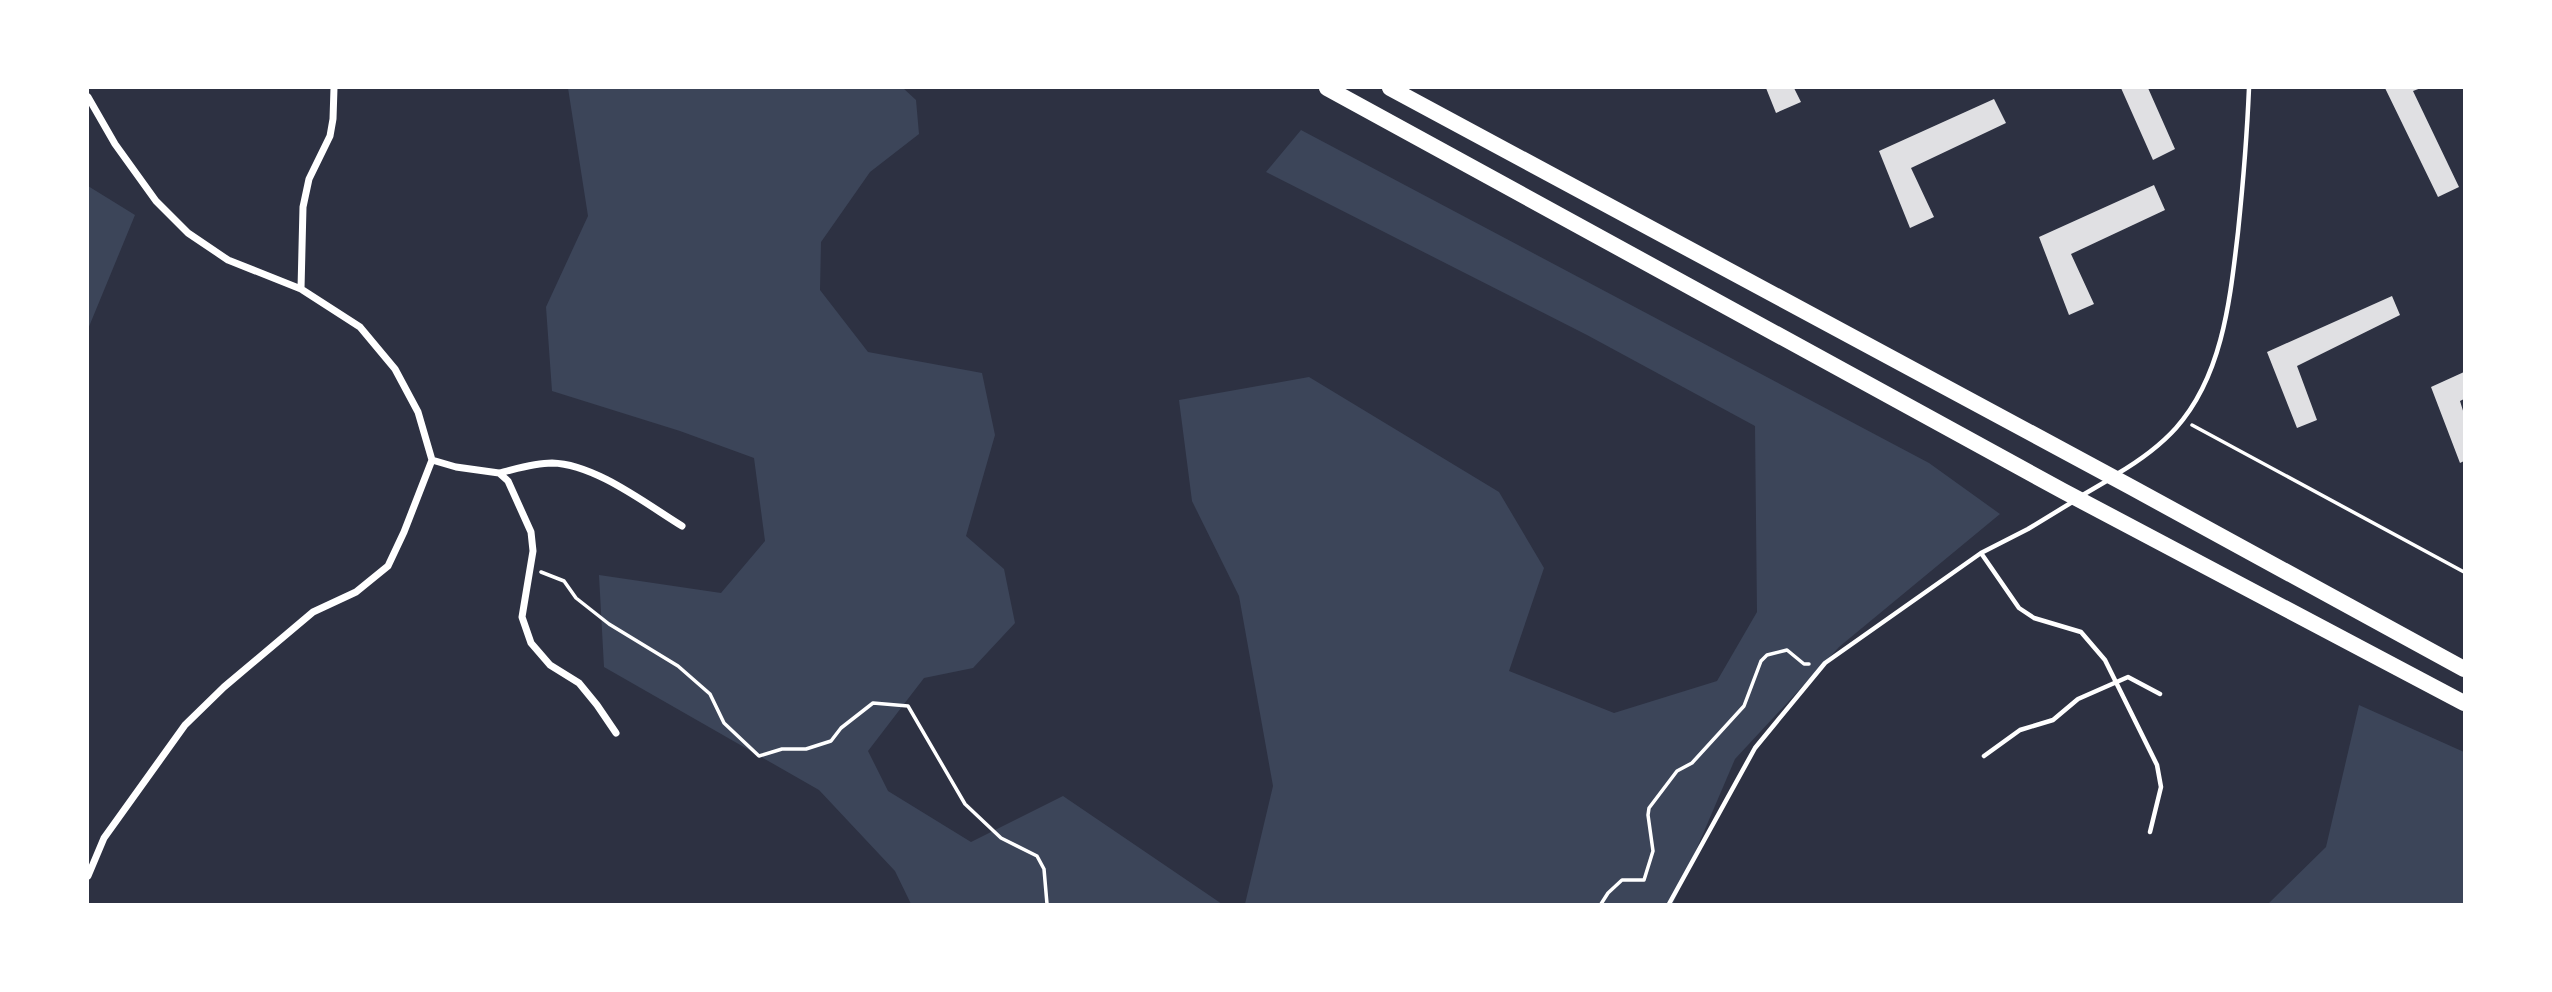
<svg xmlns="http://www.w3.org/2000/svg" width="2552" height="992" font-family="'Public Sans',sans-serif">
	<style>
		.green { fill: #3c4559 }
		.building { fill: #e0e0e3 }
		.lines { fill: none; stroke-linecap: round; stroke-linejoin: round }
		.path { stroke: #fff; stroke-width: 3.5 }
		.service { stroke: #fff; stroke-width: 4.5 }
		.minor { stroke: #fff; stroke-width: 7 }
		.trunk { stroke: #fff; stroke-width: 16 }
	</style>
	<rect width="100%" height="100%" fill="#2d3142"/>
	<path class="green" d="M568,88H903L916,100L919,134L870,172L821,242L820,290L868,352L982,373L995,435L966,536L1004,569L1015,623L973,668L924,678L868,751L888,791L971,842L1063,796L1222,904H911L895,871L819,790L604,667L599,575L721,593L765,541L754,458L680,431L552,391L546,307L588,216Z
		M1301,130L1929,463L2000,514L1839,647L1735,759L1673,904H1245L1273,786L1239,596L1192,501L1179,400L1309,377L1499,492L1544,568L1509,671L1614,713L1717,681L1757,612L1755,426L1587,335L1266,172Z
		M88,186L135,215L88,329V185Z
		M2359,705L2464,752V904H2268L2326,847Z"/>
	<path class="building" d="M1766,88H1794L1801,102L1776,113Z
		M2121,88H2148L2175,149L2153,160Z
		M2385,88H2421L2413,91L2459,187L2438,197Z
		M1994,99L2006,123L1911,168L1934,217L1910,228L1879,151Z
		M2154,185L2165,210L2071,254L2094,304L2069,315L2039,237Z
		M2392,296L2400,315L2297,366L2317,420L2297,428L2267,352Z
		M2464,372V399L2460,401L2464,414V461L2460,463L2431,387Z"/>
	<g class="lines">
		<path class="path" d="M2192,425L2464,572
			M541,572L564,581L576,598L609,624L678,666L710,694L724,723L759,756L782,749H806L831,741L841,728L873,703L908,706L965,804L1001,838L1037,856L1044,869L1047,904
			M1601,904L1608,893L1622,880H1644L1653,851L1648,815L1649,808L1677,771L1692,763L1744,706L1761,661L1767,655L1787,650L1804,664H1809"/>
		<path class="service" d="M2117,474C2139,461 2158,448 2176,428C2223,375 2230,299 2238,232C2243,184 2247,136 2249,88
			M2081,496L2110,479
			M1981,553L2019,608L2034,618L2081,632L2105,660L2157,765L2161,787L2150,832
			M1984,756L2020,730L2053,720L2078,699L2128,677L2160,694
			M1669,904L1755,748L1825,663L1981,553L2028,529L2074,501"/>
		<path class="minor" d="M88,97L115,144L156,201L188,233L228,260L301,289L360,327L395,369L418,412L432,460L404,532L388,566L356,592L313,612L224,687L185,725L104,838L88,876
			M301,289L303,207L309,179L330,136L333,119L334,88
			M432,460L456,467L499,473L508,481L531,532L533,551L522,617L531,643L550,665L579,683L597,705L616,733
			M499,473C516,469 534,463 552,463C595,464 646,504 682,526"/>
		<path class="trunk" d="M1327,88L2063,491L2464,703
			M1390,88L2131,487L2464,669"/>
	</g>
	<rect width="2552" height="992" fill="none" stroke="#ffffff" stroke-width="178"/>
</svg>
